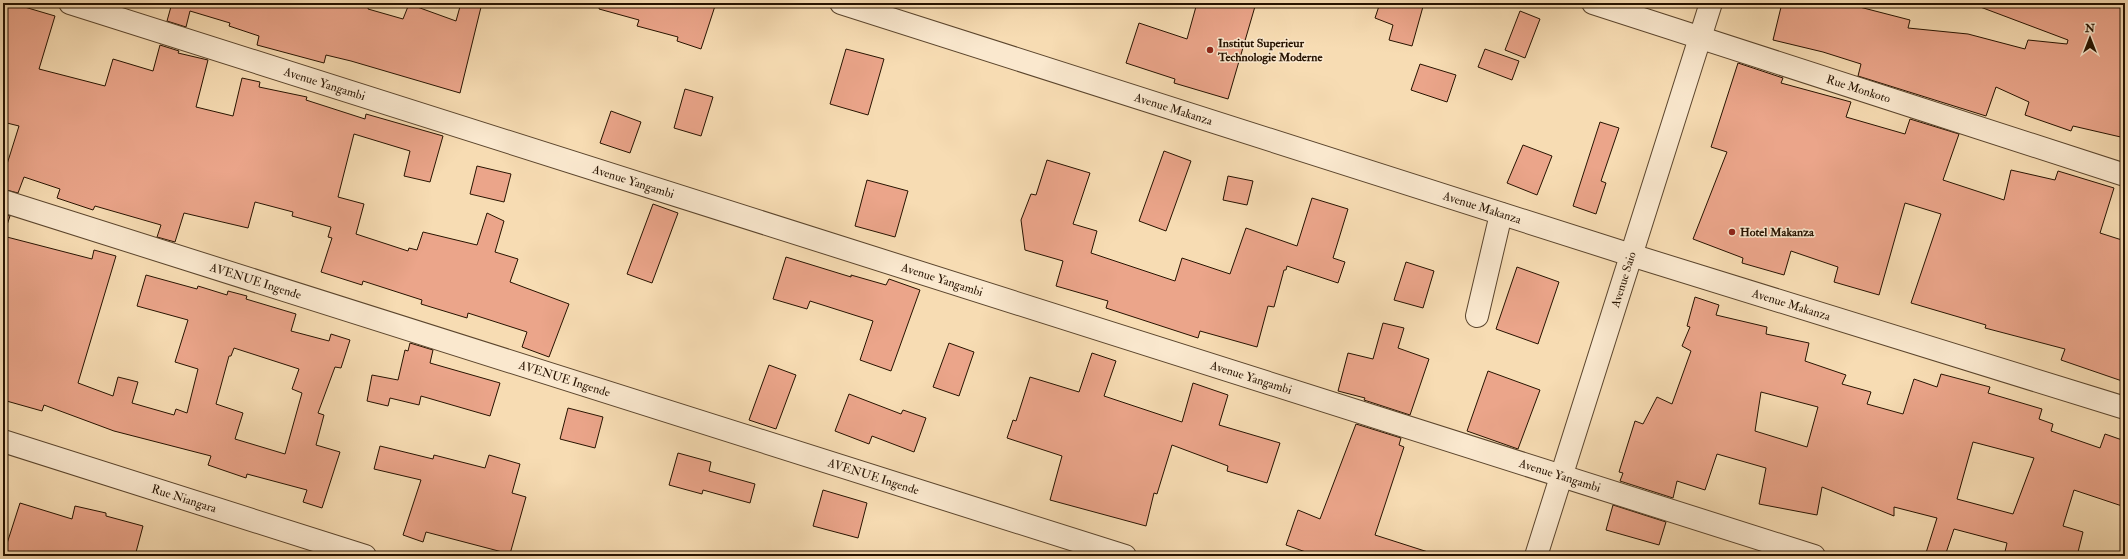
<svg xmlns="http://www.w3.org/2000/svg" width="2128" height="559" font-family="'IM FELL Double Pica',serif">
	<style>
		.building { fill: #eba58a; stroke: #271300; fill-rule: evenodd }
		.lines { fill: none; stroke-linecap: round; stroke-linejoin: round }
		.minor-casing { stroke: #5b452d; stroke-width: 24 }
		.minor { stroke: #fae8ce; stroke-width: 22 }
		.poi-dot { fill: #8f2418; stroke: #fae8ce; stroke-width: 1.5 }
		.labels { text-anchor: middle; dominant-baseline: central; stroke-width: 3; stroke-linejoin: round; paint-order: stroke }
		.poi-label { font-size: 12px; font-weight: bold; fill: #271300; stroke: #fae8ce; text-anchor: start }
		.street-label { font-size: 12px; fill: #271300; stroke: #fae8ce }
	</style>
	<rect width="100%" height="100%" fill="#f7dcb3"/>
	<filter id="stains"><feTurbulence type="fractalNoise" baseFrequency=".005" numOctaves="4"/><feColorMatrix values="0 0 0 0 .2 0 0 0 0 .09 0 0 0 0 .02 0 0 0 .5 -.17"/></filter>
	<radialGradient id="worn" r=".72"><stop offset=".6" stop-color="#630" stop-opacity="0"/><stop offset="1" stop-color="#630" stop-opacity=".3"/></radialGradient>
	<path class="building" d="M3,3H11L55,16L39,69L105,86L113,59L153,71L160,45L179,51L178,53L208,60L196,107L233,116L242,78L260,82L259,87L307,97L306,100L365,119L366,114L443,136L430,182L404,176L410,151L354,134L338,197L364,204L356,234L408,251L409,248L417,250L423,232L477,245L487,213L504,221L495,252L518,259L510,282L569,304L549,357L522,347L527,332L468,313L467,318L421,304L422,300L363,281L362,285L321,272L332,238L328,237L331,227L292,216L293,212L255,202L248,228L184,213L175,242L157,237L161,225L95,206L93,210L57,198L60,189L24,177L18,193L3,189V177L19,126L3,122Z
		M172,3H369L368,9L403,19L409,4L456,21L461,3H482L460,93L351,61L326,55L324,63L257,45L259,36L229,26L230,23L190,11L186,27L167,21Z
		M600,3H704L715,6L701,49L677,41L678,37L637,26L639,20L599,9Z
		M1197,3H1256L1228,99L1174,83L1175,79L1126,63L1139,23L1187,39Z
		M1380,3H1424L1412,46L1389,40L1393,25L1375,18Z
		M1782,3H1844L1910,20L1908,28L1968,34L2025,49L2028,40L2067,44L2068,40L1975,5V3H2125V138L2073,126L2071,131L2025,115L2029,102L1996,87L1986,116L1858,76L1861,64L1823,52L1773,40Z
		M1520,11L1540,19L1525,58L1505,50Z
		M846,49L884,59L868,115L830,104Z
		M1485,49L1519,61L1512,80L1478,67Z
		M1738,63L1783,78L1781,83L1851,102L1846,117L1905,134L1910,119L1959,134L1943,180L2004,200L2011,170L2055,180L2058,171L2114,188L2100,233L2125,241V382L2061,360L2065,349L1985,328L1986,325L1911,303L1941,214L1905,203L1879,295L1834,282L1838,267L1791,251L1784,275L1742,263L1743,258L1693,239L1727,152L1711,147Z
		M1420,64L1456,75L1447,102L1411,90Z
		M685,89L713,97L701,136L674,128Z
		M611,111L641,122L630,153L600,143Z
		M1600,122L1619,128L1601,181L1606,183L1596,214L1573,206Z
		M1523,145L1552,156L1537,195L1507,183Z
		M1164,151L1191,161L1166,231L1139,221Z
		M1047,160L1090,173L1073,224L1097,231L1091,253L1175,281L1182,258L1230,274L1246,228L1297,246L1312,198L1348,209L1333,258L1345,262L1338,283L1287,266L1286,270H1284L1274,307L1268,306L1257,347L1200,331L1198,338L1106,308L1108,301L1056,286L1063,261L1025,250L1021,220L1031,194L1036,195Z
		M477,166L511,174L504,202L470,194Z
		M1228,176L1253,181L1247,205L1223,200Z
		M867,180L908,191L895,237L855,226Z
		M653,204L678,213L652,283L627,274Z
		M3,214L10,216L6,228H3Z
		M3,236L92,259L94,250L116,256L78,383L113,396L118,377L138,382L132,403L174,415L176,409L187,413L198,369L175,362L188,320L137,306L146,275L197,289L198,286L227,295L228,291L247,296L246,299L296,314L291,331L329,341L331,334L350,340L341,368L335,367L318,413L324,415L316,445L340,452L322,508L303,502L307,490L247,474L246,478L208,465L211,456L114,431L44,405L42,411L3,400ZM234,348L299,369L292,389L302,393L285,454L235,439L243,413L216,404L229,356H231Z
		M786,257L851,277V275L886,285L889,279L920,290L891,371L860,360L873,321L810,301L807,309L773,299Z
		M1406,262L1434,271L1423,308L1394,300Z
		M1517,267L1559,282L1538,344L1496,329Z
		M1695,297L1719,305L1716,315L1767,327L1766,334L1809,343L1805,361L1846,375L1842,384L1871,392L1867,404L1903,414L1914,379L1937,387L1941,374L1990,387L1988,393L2042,409L2039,419L2053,424L2051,431L2100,448L2105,434L2125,441V507L2074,490L2063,526L2083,532L2077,556H2004L2007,543L1954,529L1945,556H1925L1937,518L1894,507V516L1822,487L1817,515L1759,504L1766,468L1717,454L1705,490L1677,481L1673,498L1620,481L1623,473L1619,472L1635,421L1643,424L1657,397L1672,404L1691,351L1682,346L1690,327L1687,326ZM1761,392L1818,407L1807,447L1755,431ZM1973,442L2034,458L2013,514L1957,499Z
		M1383,323L1404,328L1398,348L1429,359L1410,415L1364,400L1365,398L1338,391L1348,353L1373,359Z
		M410,343L433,350L430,363L500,383L490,416L421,396L419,405L390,398L388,406L367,401L372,375L398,380L405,350L408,351Z
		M949,343L974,352L959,396L933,387Z
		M1092,353L1116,361L1104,396L1182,422L1193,383L1228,395L1219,425L1280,443L1267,483L1227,471L1228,466L1172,445L1157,494L1154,493L1146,526L1050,500L1062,456L1007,438L1013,420L1016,421L1030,377L1079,392Z
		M769,365L796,375L776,429L749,420Z
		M1488,371L1540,390L1518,449L1467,431Z
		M849,394L901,414L903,410L926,418L914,452L872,436L869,444L835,431Z
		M568,408L603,417L595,448L560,439Z
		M1356,424L1401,438L1399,445L1404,447L1375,535L1428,552L1427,556H1317L1286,545L1298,510L1320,519Z
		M380,446L433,459L434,455L485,468L489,455L520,464L512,493L526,497L510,554L426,532L423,542L403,535L421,480L374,469Z
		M678,453L711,462L709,471L755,484L750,503L703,490L702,494L669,485Z
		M823,490L867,503L858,538L813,526Z
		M20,503L72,519L75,506L106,513V516L143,526L135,556H3Z
		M1613,505L1666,522L1659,545L1606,530Z"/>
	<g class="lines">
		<g class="minor-casing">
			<g id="minor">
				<path id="s1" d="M70,3L1814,556"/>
				<path id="s2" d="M841,3L1631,255L2125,408"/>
				<path id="s3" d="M1593,3L2125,175"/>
				<path id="s4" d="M3,201L1125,556"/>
				<path d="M1477,316L1501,214"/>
				<path id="s5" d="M3,441L365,556"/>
				<path id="s6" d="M1536,556L1711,3"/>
			</g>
		</g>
		<use href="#minor" class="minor"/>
	</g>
	<g class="poi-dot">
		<circle cx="1210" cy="50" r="4"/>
		<circle cx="1732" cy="232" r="4"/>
	</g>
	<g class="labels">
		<g class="poi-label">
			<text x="1218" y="43">Institut Superieur<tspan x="1218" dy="14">Technologie Moderne</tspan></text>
			<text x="1740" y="232">Hotel Makanza</text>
		</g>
		<g class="street-label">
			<text stroke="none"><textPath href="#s1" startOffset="267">Avenue Yangambi</textPath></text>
			<text stroke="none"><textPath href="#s3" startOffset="279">Rue Monkoto</textPath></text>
			<text stroke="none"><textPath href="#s2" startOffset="349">Avenue Makanza</textPath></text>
			<text stroke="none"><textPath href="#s1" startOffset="591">Avenue Yangambi</textPath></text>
			<text stroke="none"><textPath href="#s2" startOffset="673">Avenue Makanza</textPath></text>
			<text stroke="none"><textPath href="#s6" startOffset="290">Avenue Saio</textPath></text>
			<text stroke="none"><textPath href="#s1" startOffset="915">Avenue Yangambi</textPath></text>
			<text stroke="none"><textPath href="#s4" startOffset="265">AVENUE Ingende</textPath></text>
			<text stroke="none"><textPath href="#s2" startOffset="997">Avenue Makanza</textPath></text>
			<text stroke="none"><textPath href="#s1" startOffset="1239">Avenue Yangambi</textPath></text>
			<text stroke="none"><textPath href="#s4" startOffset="589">AVENUE Ingende</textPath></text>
			<text stroke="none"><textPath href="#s4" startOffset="913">AVENUE Ingende</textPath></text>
			<text stroke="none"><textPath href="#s1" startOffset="1563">Avenue Yangambi</textPath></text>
			<text stroke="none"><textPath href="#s5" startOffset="190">Rue Niangara</textPath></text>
		</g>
	</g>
	<rect width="2128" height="559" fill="none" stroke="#f7dcb3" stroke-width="16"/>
	<rect x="4" y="4" width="2120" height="551" fill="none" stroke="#271300" stroke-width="2"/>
	<rect x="8" y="8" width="2112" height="543" fill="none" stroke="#271300"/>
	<g transform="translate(2090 38)" stroke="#fae8ce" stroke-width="3" paint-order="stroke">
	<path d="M0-3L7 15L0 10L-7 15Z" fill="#271300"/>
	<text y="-6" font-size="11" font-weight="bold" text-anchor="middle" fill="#271300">N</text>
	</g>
	<rect width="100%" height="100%" filter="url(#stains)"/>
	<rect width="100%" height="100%" fill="url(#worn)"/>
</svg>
